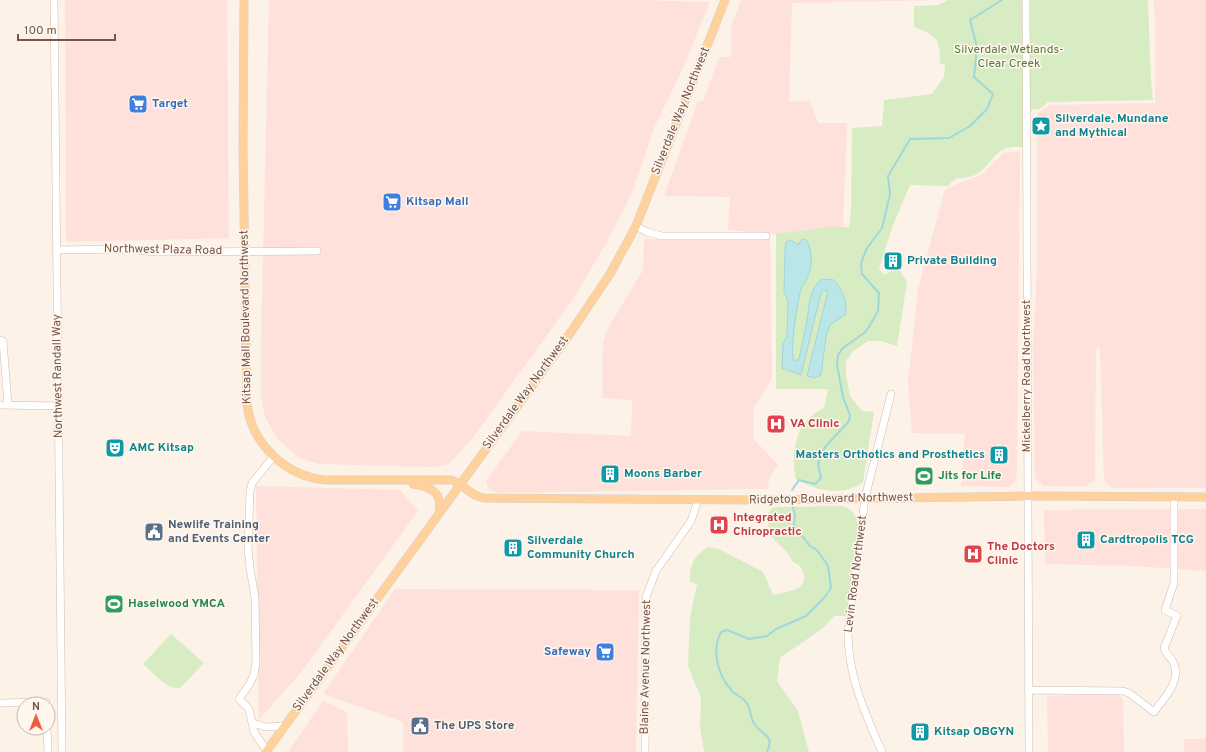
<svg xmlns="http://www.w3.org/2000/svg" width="1206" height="752" font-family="Overpass,sans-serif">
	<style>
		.commercial { fill: #fee1da }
		.green { fill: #d8ecc4 }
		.water { fill: #bae6e8; stroke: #9fd7db }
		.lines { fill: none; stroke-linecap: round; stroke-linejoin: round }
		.stream { stroke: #9fd7db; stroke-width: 2 }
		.minor-casing { stroke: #d3bbae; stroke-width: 8 }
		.major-casing { stroke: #d9d0cc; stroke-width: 9 }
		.minor { stroke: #fff; stroke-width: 7 }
		.major { stroke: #fed19d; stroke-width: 8 }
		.labels { text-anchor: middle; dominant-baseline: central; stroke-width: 3; stroke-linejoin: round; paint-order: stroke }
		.park-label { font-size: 12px; fill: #55793e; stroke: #fff7ee }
		.shop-label { font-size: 12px; font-weight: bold; fill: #366cbe; stroke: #fff7ee; text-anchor: start }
		.street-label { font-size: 12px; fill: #795649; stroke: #fff7ee }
		.culture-label { font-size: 12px; font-weight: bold; fill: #0d838f; stroke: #fff7ee; text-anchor: start }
		.health-label { font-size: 12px; font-weight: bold; fill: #be3a42; stroke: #fff7ee; text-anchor: start }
		.leisure-label { font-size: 12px; font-weight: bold; fill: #27864d; stroke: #fff7ee; text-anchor: start }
		.service-label { font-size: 12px; font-weight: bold; fill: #4e5e75; stroke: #fff7ee; text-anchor: start }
	</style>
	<rect width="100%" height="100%" fill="#fdf2e7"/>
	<path class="commercial" d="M65,0H227L229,238L66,242Z
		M269,0H638L710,2L683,68L654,128L631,195L608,240L573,299L472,439L449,464L434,467L319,464L301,459L278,440L265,417L261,398V342Z
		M741,0H943L792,3L789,102L810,101L818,123H847L843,228L787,235L728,230L730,197L664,196L698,101H703L719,57H731V26Z
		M1153,0H1206V488H1112L1104,481L1100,347L1096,348L1095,481L1086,486H1043L1035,478L1033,348L1037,268V114L1050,105L1155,103V18Z
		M1020,151L1017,473L1014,483L1009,487L961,486L965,434L912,433L908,383L918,289L945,189L983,174L1003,153Z
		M644,239H770L772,378L761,398L754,406L753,438L778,465L769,478L768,489L497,493L488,488L486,481L522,431L631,436L632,400L602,398L603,344L607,330L643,270Z
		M256,486L400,490L418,511L302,671L259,720Z
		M1206,509V571L1134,566L1045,564L1044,510Z
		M395,589L639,590L636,752H403V722L323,694Z
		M1117,694L1123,700L1124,752H1048L1047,696Z
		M323,701L347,712L348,752H288Z
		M1184,739H1206V752H1184Z"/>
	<path class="green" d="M948,0H1148L1151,80L1153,100L1048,102L1041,108L1035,110V108L1026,115V147C1020,147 1013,146 1008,148C995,150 988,169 975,175C965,180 955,174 949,186L910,185L892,228L879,269L885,275L897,266L907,282L897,346L881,341H868L853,351L846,362V375L850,396L862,411L874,412L863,482C843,497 815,491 796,479C790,452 796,420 824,408L828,389H776V234L830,227H849L851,209L852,128L882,126L884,100L932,94L944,77L945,64H940C940,39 937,36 914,27V6L939,5Z
		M842,506C848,508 853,511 856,517C864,538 853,593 850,616H834L823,628L780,658L777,681L798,711L809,752H704L700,726L701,698L688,666L690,618L697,584L690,582C689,565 694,556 708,547L719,549L763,572L773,595C780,593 791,592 798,588C809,581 804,565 793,562C781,538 767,547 768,513L772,508L778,507Z
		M171,634L204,663L180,688C167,691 153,672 143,664Z"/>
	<path class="water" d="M802,239L806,240C813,250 813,267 807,278C806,282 802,285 801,289C798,300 789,353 794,361L799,359C801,348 804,337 806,325C810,308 807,291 822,279L834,280C844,293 846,297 846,314L830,325L826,337L821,375L814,378L807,376L828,291L823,290L821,293L801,375L782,368L783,343L787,337L788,301L784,292L785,247L786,242L790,240L798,245Z"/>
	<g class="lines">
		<path class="stream" d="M792,490L799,480L815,484L821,478L818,464L825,447L849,421L850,415L843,397L837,365L838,355L843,348L864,333L869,327L878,311L879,293L862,274L861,263L867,248L882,228L890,194L888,176L910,139L949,138L970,126L987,109L993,94L974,77L977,47L970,20L1002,0
			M767,752C775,735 763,736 755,725C750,718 751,709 746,702C743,697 736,695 732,691C718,676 711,651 721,632L727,630L749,639L767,636L776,629L806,616L824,598L831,588L828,566L817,550L810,546L794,525L795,516L793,507"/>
		<g class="minor-casing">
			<path id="minor" d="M54,0L62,752
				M1026,0L1029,752
				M636,226L647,232L662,236H766
				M56,250L127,249L157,252L317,251
				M0,340L3,341L8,405
				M0,405L58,406
				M1028,690L1123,691L1129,693L1154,712C1164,698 1181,682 1174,664C1172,658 1166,655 1164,648L1177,616L1165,610L1174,583V497
				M0,703L46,702V704
				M253,723L266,727L284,726
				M47,728L48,752
				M267,751L254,732L249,709L239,699L249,685L254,675L256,662L255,598L250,568L248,548L250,491L252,483L274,456
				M645,752L646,597L656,571L691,521L698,500
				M882,752C865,713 848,676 848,633L865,498L891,394"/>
		</g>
		<g class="major-casing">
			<path id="major" d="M244,0L243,147L247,404C251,443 286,477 326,480H451C464,484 471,497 485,498L755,500L1028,496L1206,497
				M413,484C431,487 443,492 439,513
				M266,752L571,332L610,274L636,226L725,0"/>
		</g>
		<use href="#minor" class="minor"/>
		<use href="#major" class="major"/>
	</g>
	<defs>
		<g id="supermarket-square" transform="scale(1)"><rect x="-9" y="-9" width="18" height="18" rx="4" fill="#3f7fe0" stroke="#fff7ee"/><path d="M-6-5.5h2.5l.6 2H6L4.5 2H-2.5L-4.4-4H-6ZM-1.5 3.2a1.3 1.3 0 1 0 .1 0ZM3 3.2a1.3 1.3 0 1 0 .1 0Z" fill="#fff"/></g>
		<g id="sight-square" transform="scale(1)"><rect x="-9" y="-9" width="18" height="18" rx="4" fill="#0f9aa8" stroke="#fff7ee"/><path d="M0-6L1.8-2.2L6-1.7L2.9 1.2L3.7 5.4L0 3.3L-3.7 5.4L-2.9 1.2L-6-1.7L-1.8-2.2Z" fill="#fff"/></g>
		<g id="building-square" transform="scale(1)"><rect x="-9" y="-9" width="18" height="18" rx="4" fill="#0f9aa8" stroke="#fff7ee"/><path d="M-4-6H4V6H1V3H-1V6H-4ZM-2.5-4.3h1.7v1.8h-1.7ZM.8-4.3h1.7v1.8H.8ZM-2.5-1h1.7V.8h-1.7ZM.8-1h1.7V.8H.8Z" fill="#fff"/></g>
		<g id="hospital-square" transform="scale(1)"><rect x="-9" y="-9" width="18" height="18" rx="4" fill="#e0444e" stroke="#fff7ee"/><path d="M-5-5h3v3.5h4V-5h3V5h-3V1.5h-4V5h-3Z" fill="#fff"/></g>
		<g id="theatre-square" transform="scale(1)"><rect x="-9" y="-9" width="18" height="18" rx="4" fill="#0f9aa8" stroke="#fff7ee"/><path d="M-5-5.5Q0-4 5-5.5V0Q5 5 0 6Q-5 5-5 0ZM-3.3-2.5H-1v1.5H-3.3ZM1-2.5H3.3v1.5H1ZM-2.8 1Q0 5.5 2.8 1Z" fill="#fff"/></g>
		<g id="stadium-square" transform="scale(1)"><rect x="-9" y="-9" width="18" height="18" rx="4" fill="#2e9e5b" stroke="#fff7ee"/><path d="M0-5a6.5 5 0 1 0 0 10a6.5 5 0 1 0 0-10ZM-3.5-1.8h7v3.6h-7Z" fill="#fff"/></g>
		<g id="civic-square" transform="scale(1)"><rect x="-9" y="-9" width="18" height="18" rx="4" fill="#5c6f8a" stroke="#fff7ee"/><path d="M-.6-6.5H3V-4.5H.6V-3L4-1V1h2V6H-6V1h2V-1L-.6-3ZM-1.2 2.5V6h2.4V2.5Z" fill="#fff"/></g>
	</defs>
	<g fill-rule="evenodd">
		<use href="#supermarket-square" x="138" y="104"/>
		<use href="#sight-square" x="1041" y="126"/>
		<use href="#supermarket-square" x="392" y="202"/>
		<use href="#building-square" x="893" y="261"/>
		<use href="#hospital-square" x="776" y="424"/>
		<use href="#theatre-square" x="115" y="448"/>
		<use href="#building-square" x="999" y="455"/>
		<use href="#building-square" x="610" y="474"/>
		<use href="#stadium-square" x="924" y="476"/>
		<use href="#hospital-square" x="719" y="525"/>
		<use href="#civic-square" x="154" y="532"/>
		<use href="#building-square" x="1086" y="540"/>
		<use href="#building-square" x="513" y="548"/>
		<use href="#hospital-square" x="973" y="554"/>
		<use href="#stadium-square" x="114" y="604"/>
		<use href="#supermarket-square" x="605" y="652"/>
		<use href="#civic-square" x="420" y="726"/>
		<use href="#building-square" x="920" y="732"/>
	</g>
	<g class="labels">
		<g class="park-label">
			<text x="1009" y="50">Silverdale Wetlands-<tspan x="1009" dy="14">Clear Creek</tspan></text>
		</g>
		<g class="shop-label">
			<text x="152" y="104">Target</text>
			<text x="406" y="202">Kitsap Mall</text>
			<text x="591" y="652" text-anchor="end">Safeway</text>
		</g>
		<g class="street-label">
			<text transform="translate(681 111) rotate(-68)">Silverdale Way Northwest</text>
			<text transform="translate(163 250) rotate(1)">Northwest Plaza Road</text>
			<text transform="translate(246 317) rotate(-91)">Kitsap Mall Boulevard Northwest</text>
			<text transform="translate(58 376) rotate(-91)">Northwest Randall Way</text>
			<text transform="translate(1027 376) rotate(-90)">Mickelberry Road Northwest</text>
			<text transform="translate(526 393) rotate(-54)">Silverdale Way Northwest</text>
			<text transform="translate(831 499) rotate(-1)">Ridgetop Boulevard Northwest</text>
			<text transform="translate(856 574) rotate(-83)">Levin Road Northwest</text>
			<text transform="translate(336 655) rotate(-54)">Silverdale Way Northwest</text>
			<text transform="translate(646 667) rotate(-89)">Blaine Avenue Northwest</text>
		</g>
		<g class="culture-label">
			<text x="1055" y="119">Silverdale, Mundane<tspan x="1055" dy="14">and Mythical</tspan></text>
			<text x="907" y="261">Private Building</text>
			<text x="129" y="448">AMC Kitsap</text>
			<text x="985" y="455" text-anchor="end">Masters Orthotics and Prosthetics</text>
			<text x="624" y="474">Moons Barber</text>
			<text x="1100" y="540">Cardtropolis TCG</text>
			<text x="527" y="541">Silverdale<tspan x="527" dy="14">Community Church</tspan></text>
			<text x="934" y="732">Kitsap OBGYN</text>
		</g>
		<g class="health-label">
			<text x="790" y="424">VA Clinic</text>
			<text x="733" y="518">Integrated<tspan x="733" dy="14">Chiropractic</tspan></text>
			<text x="987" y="547">The Doctors<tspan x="987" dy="14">Clinic</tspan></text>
		</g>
		<g class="leisure-label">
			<text x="938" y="476">Jits for Life</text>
			<text x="128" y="604">Haselwood YMCA</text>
		</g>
		<g class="service-label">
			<text x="168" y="525">Newlife Training<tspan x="168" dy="14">and Events Center</tspan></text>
			<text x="434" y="726">The UPS Store</text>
		</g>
	</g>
	<g transform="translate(36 716)"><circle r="19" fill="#fff7ee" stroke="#c9b7ac"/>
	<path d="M0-3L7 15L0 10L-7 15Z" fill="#ed5c47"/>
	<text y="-6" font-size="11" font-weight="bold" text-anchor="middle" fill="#795649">N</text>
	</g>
	<path d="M18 34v6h97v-6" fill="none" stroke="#795649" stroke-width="2"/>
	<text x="24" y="34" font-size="12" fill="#795649" stroke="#fff7ee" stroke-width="3" paint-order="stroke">100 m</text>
</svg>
